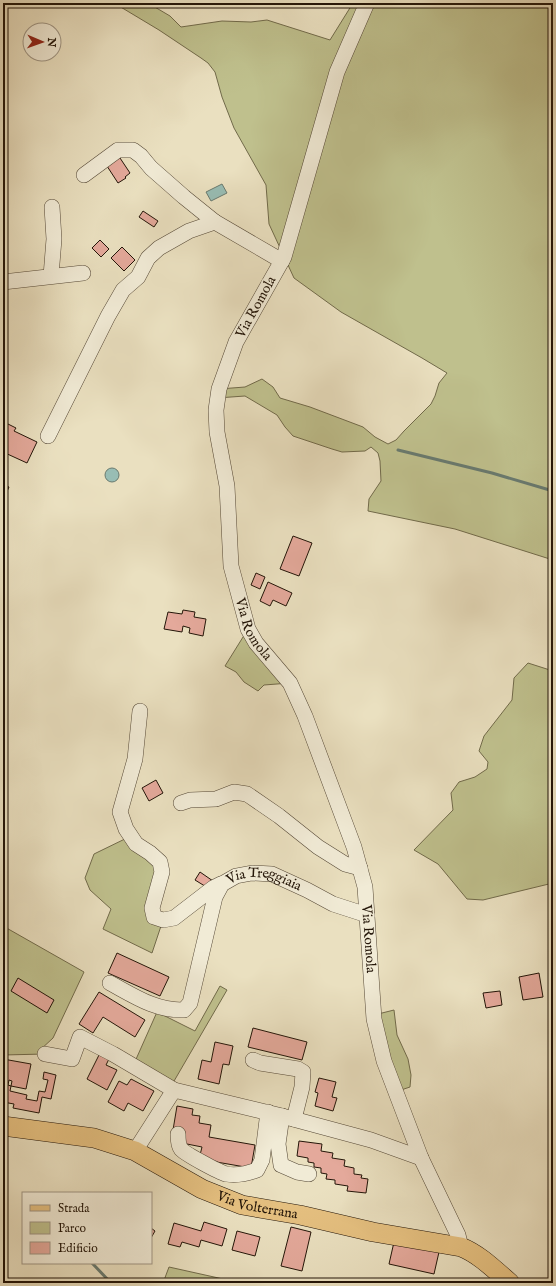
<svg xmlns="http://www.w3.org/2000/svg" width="556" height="1286" font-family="'IM FELL English',serif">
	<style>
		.green { fill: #bfc08d; stroke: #716a4a }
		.water { fill: #98bdb4; stroke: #697a6f }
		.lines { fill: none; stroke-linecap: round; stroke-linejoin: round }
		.stream { stroke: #697a6f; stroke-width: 3 }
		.building { fill: #e4a99b; stroke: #231508; fill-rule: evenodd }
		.minor-casing { stroke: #554836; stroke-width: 16 }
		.major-casing { stroke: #231508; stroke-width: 20 }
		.minor { stroke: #f1ebd6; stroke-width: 15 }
		.major { stroke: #e5c080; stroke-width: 19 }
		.labels { text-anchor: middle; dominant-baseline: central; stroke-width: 3; stroke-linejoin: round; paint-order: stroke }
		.street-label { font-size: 14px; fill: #231508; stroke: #f1ebd6 }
	</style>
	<rect width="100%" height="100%" fill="#eae0c0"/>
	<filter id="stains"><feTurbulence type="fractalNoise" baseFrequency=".005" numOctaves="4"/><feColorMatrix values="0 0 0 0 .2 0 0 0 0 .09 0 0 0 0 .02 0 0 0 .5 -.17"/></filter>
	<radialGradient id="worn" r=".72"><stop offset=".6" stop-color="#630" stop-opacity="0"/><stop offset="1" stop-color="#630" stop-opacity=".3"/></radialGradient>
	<path class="green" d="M114,3H148L170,16L181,27L222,21L251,22L267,20L330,40L353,3H553V560L455,529L368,511L369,499L381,481L380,461L378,453L371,447L365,451L342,452L332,449L293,436L285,427L277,415L245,396L217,398L219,389L245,387L262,379L273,387L280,398L310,407L363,427L375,437L388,444L396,440L404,431L431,404L435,396L439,383L447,373L422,358L341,312L294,278L269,224L266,185L234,128L222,97L215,72L208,63L201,58L159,30Z
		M248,629L290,683L264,685L258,691L244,682L236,672L225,666Z
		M528,663L553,671V883L483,900L467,899L438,864L414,850L453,810L451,793L459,782L475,777L487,769L488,762L479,751L484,736L512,700L514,678Z
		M131,836L163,863L155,911L163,920L152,953L103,929L111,909L90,890L85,878L94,854Z
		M3,926L84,972L53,1038L39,1051L45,1054L3,1055Z
		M220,986L227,990L170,1088L133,1066L157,1012L195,1031Z
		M394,1010L397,1035L408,1059L411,1075L410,1087L395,1092L374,1015Z
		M169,1267L241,1283H163Z"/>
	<path class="water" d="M222,184L227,193L211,201L206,192Z
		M105 475a7 7 0 1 1 14 0a7 7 0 1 1-14 0Z"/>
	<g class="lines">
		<path class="stream" d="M398,450L492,473L553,491
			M92,1263L111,1283"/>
	</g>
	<path class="building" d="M118,155L130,173L125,177L126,178L118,183L105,163Z
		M143,211L158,221L154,227L139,217Z
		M100,240L109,249L101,257L92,248Z
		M122,247L135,260L124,271L111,258Z
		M4,422L16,428L14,431L37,442L27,463L3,452Z
		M3,485L9,487L4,498L3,497Z
		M293,536L312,543L299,576L280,569Z
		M256,573L265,577L260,589L251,585Z
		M268,582L292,593L286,606L273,600L270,606L260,601Z
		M183,610L195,612L194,617L206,619L203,636L189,633L190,628L183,626L182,632L164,629L168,612L182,614Z
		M156,780L163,793L149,801L142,788Z
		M200,872L213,881L208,888L195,880Z
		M117,953L169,977L160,996L108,973Z
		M539,973L543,997L523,1000L519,977Z
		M18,978L54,1000L47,1013L11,991Z
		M500,991L502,1005L486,1008L483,993Z
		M99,992L145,1020L135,1037L103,1017L93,1033L79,1024Z
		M253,1028L307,1042L302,1060L248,1047Z
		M215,1042L233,1046L229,1065L223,1064L219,1084L198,1079L202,1060L211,1062Z
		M99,1055L109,1059L106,1065L117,1070L107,1090L87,1079Z
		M3,1059L31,1064L26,1089L11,1086L10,1091L27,1095L26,1099L37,1101L39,1091L45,1092L48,1080L43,1079L44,1072L56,1075L51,1099L42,1097L39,1113L13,1108L14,1104L3,1102ZM9,1080L12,1081L11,1086L8,1085Z
		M319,1078L336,1082L332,1097L337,1098L333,1111L315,1106L318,1093L315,1092Z
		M131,1079L154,1091L143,1111L128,1103L124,1111L108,1102L119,1081L127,1085Z
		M177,1106L193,1109L192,1115L200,1116L199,1123L211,1125L209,1137L255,1145L251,1168L199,1159L202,1147L182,1143L173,1130Z
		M299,1141L322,1144L321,1151L333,1153L332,1158L345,1160L344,1166L354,1168V1174L362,1175L361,1178L368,1179L366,1193L347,1191L348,1186L335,1184V1180L326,1179L327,1174L321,1173V1168L314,1167V1163L308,1162V1158L297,1156Z
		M204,1222L227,1229L222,1246L201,1240L199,1247L182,1242L180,1247L168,1244L174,1223L201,1231Z
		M291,1227L311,1232L302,1271L281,1266Z
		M151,1228L155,1231L151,1238Z
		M237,1231L260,1237L255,1256L232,1250Z
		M394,1242L439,1252L434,1274L389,1264Z"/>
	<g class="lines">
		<g class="minor-casing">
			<g id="minor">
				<path id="s1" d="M367,3L337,72L284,257L236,342L219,389L216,410L217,432L227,486L231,566L248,629L256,643L290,683L305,716L354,847L365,887L374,1019L384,1061L421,1158L458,1235L461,1247"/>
				<path d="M84,175L118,150H133L141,156L151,168L184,197L215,222"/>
				<path d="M51,276L54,239L52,207"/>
				<path d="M3,282L83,273"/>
				<path d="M48,436L108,316L123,290L138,277L148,258L159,248L189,231L215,222L282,261"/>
				<path d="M140,711L135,759L120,812L126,829L136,844L150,853L160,862L162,872L152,908L154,917L163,920L174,918L213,888L221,884"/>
				<path d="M181,803L190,800L216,799L234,792L247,794L279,816L318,847L345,864L360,868"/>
				<path id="s2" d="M110,983C134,996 156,1011 184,1010L190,1003L215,897L222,884L236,876L252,873L272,874L307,890L333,904L367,915"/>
				<path d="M45,1054L72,1059L80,1037L113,1054L174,1090L282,1116L371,1140L421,1158"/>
				<path d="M253,1060L260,1063L298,1069L303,1072L302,1087L294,1119"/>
				<path d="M282,1116L278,1144L281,1165L297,1172L309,1174"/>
				<path d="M178,1134C178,1139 178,1145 181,1149C185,1154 219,1172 226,1174C237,1176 246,1174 257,1170L262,1160L268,1112"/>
				<path d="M135,1151L174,1090"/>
			</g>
		</g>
		<g class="major-casing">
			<g id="major">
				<path id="s3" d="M3,1126L94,1138L135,1151L202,1189L242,1205L300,1215L373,1232L461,1247C479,1254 495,1270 510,1283"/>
			</g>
		</g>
		<use href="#minor" class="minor"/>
		<use href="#major" class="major"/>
	</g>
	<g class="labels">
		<g class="street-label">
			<text transform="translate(256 307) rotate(-61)">Via Romola</text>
			<text stroke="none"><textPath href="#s1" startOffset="661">Via Romola</textPath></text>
			<text stroke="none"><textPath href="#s2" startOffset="258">Via Treggiaia</textPath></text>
			<text stroke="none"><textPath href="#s1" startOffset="997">Via Romola</textPath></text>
			<text stroke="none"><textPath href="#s3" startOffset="270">Via Volterrana</textPath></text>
		</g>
	</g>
	<rect width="556" height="1286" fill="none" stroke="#eae0c0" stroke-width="16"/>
	<rect x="4" y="4" width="548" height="1278" fill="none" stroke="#231508" stroke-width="2"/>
	<rect x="8" y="8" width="540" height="1270" fill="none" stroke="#231508"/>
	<rect x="22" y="1192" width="130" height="72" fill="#f1ebd6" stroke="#9f9584"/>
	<rect x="30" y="1205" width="20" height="6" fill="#e5c080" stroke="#9f9584"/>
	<text x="58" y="1212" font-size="12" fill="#231508">Strada</text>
	<rect x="30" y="1222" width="20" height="12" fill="#bfc08d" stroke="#9f9584"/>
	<text x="58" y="1232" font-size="12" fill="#231508">Parco</text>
	<rect x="30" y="1242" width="20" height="12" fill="#e4a99b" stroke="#9f9584"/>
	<text x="58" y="1252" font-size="12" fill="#231508">Edificio</text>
	<g transform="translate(42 42) rotate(92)"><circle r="19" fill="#f1ebd6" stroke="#9f9584"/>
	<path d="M0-3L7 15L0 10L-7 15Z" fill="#8f2418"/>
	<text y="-6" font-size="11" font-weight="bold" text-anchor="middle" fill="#231508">N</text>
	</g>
	<rect width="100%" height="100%" filter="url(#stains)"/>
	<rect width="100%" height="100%" fill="url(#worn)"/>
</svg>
